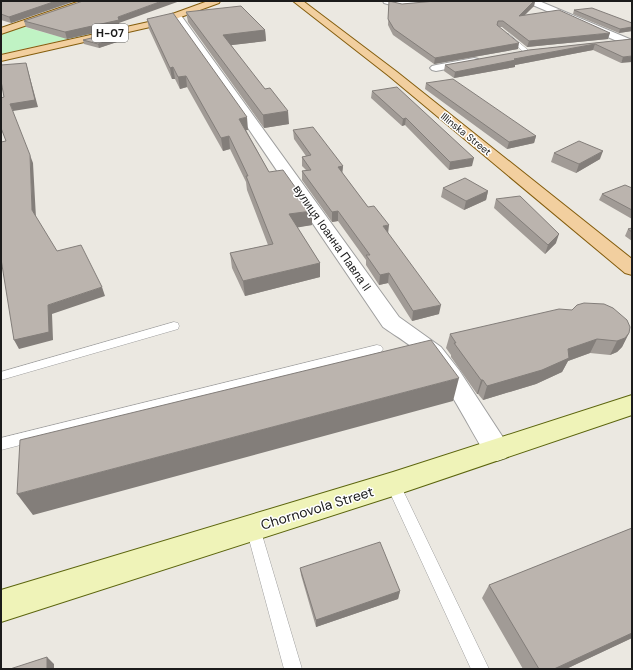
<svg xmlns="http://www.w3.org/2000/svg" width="633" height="670" font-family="'DM Sans',sans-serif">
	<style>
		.park { fill: #c0f3c4 }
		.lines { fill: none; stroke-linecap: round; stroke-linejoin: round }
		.lane-casing { stroke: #9f9f9f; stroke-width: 1 }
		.street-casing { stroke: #9f9f9f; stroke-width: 2 }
		.secondary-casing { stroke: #5c650e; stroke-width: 2 }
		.primary-casing { stroke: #845d0d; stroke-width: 2 }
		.lane { fill: #fff; fill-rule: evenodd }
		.street { fill: #fff; fill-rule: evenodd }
		.secondary { fill: #eff3b8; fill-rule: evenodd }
		.primary { fill: #f2cf9f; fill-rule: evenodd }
		.wall { fill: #a19b96 }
		.shaded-wall { fill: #837e7a }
		.building { fill: #bbb4ae; stroke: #837e7a }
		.labels { text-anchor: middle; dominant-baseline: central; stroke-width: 3; stroke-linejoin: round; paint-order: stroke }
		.far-street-label { font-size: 10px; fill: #1b1b1b; stroke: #fff }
		.shield { fill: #fff; stroke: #5f5f5f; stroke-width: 1 }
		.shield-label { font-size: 11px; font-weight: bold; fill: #1b1b1b }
		.street-label { font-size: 12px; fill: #1b1b1b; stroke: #fff }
		.near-street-label { font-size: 14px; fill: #1b1b1b; stroke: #fff }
	</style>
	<rect width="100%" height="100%" fill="#ebe8e1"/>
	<path class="park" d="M101,22L126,26L1,54V33L21,26L57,36Z"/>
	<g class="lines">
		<g class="lane-casing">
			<path id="lane" d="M505,34H509L529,51V53H525L505,36Z
				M174,322L178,323L179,326L178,329L1,380V372Z
				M377,345L381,346L383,349L381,352L1,450V438Z
				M393,478L398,480L489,669H471L386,484L388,480Z
				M253,521L258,523L260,528L302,669H284L246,528L248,523Z"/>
		</g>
		<g class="street-casing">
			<path id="street" d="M383,1L401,2L452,1L448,4L401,8L384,3Z
				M527,1H539L632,40V46L624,44L528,3Z
				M177,13L180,14L399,317L441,347L459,370L506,442L510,450L506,458L497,461L488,458C467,425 451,388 425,359C414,346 397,337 383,327L172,16Z
				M474,58L478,59L480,61L478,63L436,71L432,70L430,68L432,66L436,65Z"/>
		</g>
		<g class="secondary-casing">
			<path id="secondary" d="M632,395V415L393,496L1,622V590L393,472Z"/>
		</g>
		<g class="primary-casing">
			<path id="primary" d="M80,1H93L92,3L1,34V28Z
				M208,1H220L219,3L159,25L1,61V55L153,21Z
				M293,1H303L397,72L632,259V275L625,273L389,76Z"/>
		</g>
		<use href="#lane" class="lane"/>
		<use href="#street" class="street"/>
		<use href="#secondary" class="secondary"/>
		<use href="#primary" class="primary"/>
	</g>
	<path class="wall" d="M1,1H75L11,23L1,20Z
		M389,1L402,4L436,1H535L534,6L524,15L608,39L527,47L502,27H499L518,49L434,64L393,35L388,25Z
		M574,10L632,23V31L619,33L573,14Z
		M186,12L265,30L266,41L231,45L289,124L264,128L188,22Z
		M147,19L248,130H246L269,172L312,225L297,227L320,263V277L245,296L232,268L230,253L268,245L247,190L246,182L230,149L223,151L187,87L180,89L175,79H172L149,29Z
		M24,21L119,23L120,27L67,39L26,27Z
		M632,39L621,63L593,50L515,65V67L454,78L444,71L445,65L529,50Z
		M83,40H123L99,48L84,44Z
		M426,83L536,136L534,143L507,149L425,89Z
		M372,91L472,166L449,170L405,125L402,126L371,98Z
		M293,130L343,166L342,173L368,207L388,233L439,314L412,321L388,283L379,285L366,265V260L338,221L332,222L302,180V171L306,170L302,166V157L306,156L294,139Z
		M554,153L600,159L576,173L551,162Z
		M443,188L488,191L486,200L464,210L441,197Z
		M632,188V219L599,200L602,194Z
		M496,199L556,243L545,254L494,208Z
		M632,228V241L625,236L628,229Z
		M572,310L629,333L622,347L617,352L610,355L590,353L568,361L562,372L536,384L483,400L478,394H477L451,357V355L446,348L450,334Z
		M632,528V638L566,669H523L482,598L489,585Z
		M300,568L400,591L398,599L316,627L301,575Z"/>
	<path class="shaded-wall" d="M56,1H75L11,23L9,17Z
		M162,1H180L119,23L120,27L67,39L65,32L118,17Z
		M534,1H535L534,6L518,22L519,16Z
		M632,27V31L619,33L620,29Z
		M265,30L266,41L224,46L223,35Z
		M610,33L608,39L527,47L529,41Z
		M123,36V40L99,48L98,44Z
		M519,43L518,49L434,64L435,58Z
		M595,44L593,50L515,65V67L454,78L455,72L514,59Z
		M632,56V62L621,63L623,57Z
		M26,63L38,107L13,111L10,104Z
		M173,67L175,79H172L170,68Z
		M186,76L187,87L180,89L178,77Z
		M288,111L289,124L264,128L263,115Z
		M247,117L248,130L241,131L239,119Z
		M406,118L405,125L402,126L403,119Z
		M229,136L230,149L223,151L221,138Z
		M536,136L534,143L507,149L509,142Z
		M603,151L600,159L576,173L579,164Z
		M30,155L33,163L36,218L32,210Z
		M474,158L472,166L449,170L450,162Z
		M343,166L342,175L338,167Z
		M488,191L486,200L464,210L466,201Z
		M312,211V225L289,229V214Z
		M338,211V221L332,222V212Z
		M389,225L388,234L383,226Z
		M559,234L556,243L545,254L548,245Z
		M320,263V277L245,296L243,281Z
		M389,273L388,283L379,285L380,275Z
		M102,287L105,296L52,314L53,340L19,349L14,340L48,305Z
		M441,305L439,314L412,321L413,311Z
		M629,333L622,347L617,352L610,355L617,341Z
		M597,339L590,353L568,361L562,372L536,384L483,400L487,386L568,349Z
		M459,378L453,401L33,515L17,494Z
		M481,380H483L478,394H477Z
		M400,591L398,599L316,627V620Z
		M632,633V638L566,669H554Z
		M47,657L54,664V669H47Z"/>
	<path class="building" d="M1,1H56L9,17L1,14Z
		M83,1H162L118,17L119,20L65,32L24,21Z
		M389,1L402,4L436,1H534L519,16L559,10L610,33L529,41L503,21H498L497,25L519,43L435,58L394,29L388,19Z
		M241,6L265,30L223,35L265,89L270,88L288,111L263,115L186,12Z
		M592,8L632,23V27L620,29L574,10Z
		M173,13L247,117L239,119L269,172L283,170L312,211L289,214L320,263L243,281L230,253L273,244L246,176H248L229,136L221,138L186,76L178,77L173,67L170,68L147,19Z
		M121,31L123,36L98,44L83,40Z
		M632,39V56L623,57L595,44L514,59L516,60L455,72L445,65L529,50Z
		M26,63L35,100L10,104L30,155L32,210L57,251L81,245L102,287L48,305L49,332L14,340L1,259V142L6,141L1,128V98L4,97L1,81V65Z
		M453,79L536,136L509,142L426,83Z
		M397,87L474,158L450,162L406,118L403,119L372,91Z
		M313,127L343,166L338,167L368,207L374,206L389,225L383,226L441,305L413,311L389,273L380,275L366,255H370L338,211L332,212L302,171L311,170L302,157L311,155L293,130Z
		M579,141L603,151L579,164L554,153Z
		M465,178L488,191L466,201L443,188Z
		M625,185L632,188V210L602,194Z
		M520,196L559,234L548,245L496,199Z
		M632,228V232L628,229Z
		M584,303L604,304L613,308L627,320L630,327L629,333L625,338L617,341L597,339L568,349L569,358L542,370L487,386L483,380H481L454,343H456L450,334L559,309L572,310L577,305Z
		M431,340L459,378L17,494L20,440Z
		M632,528V633L554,669H539L489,585Z
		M380,542L400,591L316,620L300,568Z
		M47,657V669H10Z"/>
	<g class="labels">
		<g class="far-street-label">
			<text transform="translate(466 134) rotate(39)">Illinska Street</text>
		</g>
		<rect class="shield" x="92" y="24" width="36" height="18" rx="3"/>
		<g class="shield-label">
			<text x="110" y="33">Н-07</text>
		</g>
		<g class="street-label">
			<text transform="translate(332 238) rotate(55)">вулиця Іоанна Павла II</text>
		</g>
		<g class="near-street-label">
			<text transform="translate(317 508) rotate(-17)">Chornovola Street</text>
		</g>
	</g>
	<rect width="633" height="670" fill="none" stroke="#1b1b1b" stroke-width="4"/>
</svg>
